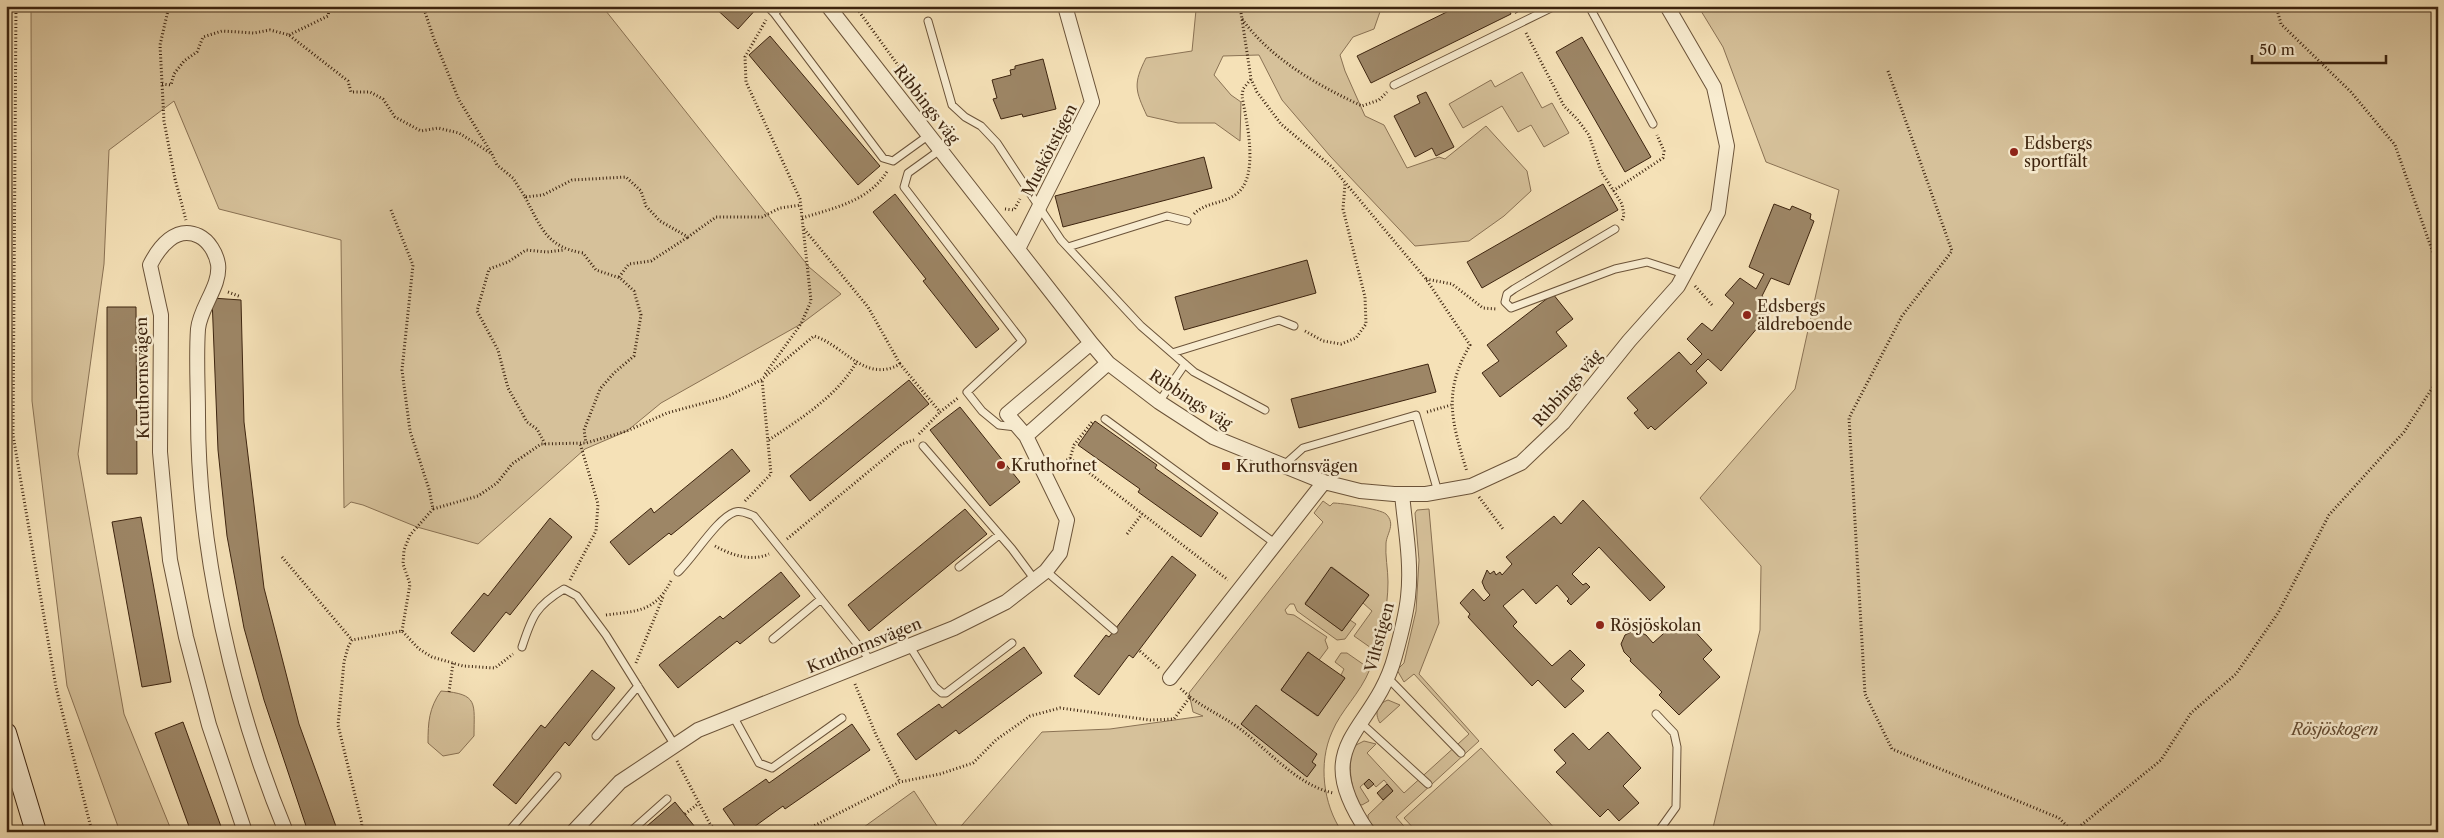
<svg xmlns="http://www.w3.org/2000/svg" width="2444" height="838" font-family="'Libre Caslon Text',serif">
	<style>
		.green { fill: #d6c19a; stroke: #8a7254 }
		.building { fill: #9d8666; stroke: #3d240f }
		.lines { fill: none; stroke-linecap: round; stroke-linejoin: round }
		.service-casing { stroke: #6b5339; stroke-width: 9 }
		.minor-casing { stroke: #6b5339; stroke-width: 16 }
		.secondary-casing { stroke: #3d240f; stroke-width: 22 }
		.path { stroke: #3d240f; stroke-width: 3; stroke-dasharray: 1 2.5; stroke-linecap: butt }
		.service { stroke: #f8ecd0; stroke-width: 7 }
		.minor { stroke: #f8ecd0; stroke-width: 14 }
		.secondary { stroke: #f8ecd0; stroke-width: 20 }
		.poi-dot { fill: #8f2418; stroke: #f8ecd0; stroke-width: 2 }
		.labels { text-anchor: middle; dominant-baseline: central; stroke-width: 5; stroke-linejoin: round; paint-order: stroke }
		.street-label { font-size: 16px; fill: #3d240f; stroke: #f8ecd0 }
		.poi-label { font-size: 16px; fill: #3d240f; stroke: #f8ecd0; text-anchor: start }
		.park-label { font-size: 16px; font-style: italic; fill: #634b32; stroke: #f8ecd0 }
	</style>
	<rect width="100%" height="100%" fill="#f5e1b7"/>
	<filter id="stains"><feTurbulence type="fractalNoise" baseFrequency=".004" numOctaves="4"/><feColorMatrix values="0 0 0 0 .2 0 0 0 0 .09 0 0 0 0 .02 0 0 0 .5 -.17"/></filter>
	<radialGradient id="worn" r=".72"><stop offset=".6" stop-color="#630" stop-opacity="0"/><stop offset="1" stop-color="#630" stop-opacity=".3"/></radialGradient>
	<path class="green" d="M31,6H602L809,267L841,294L801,324L661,403L627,431L585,449L478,544L417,527L363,505L351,502L344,508L341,240L219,209L174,101L109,150L104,264L78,454L124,714L172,832H120L67,686L32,401Z
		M1199,6H1382L1374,29L1353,37L1340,55L1345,71L1365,116L1384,125L1407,168L1439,157L1445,159L1486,126L1527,171L1531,191L1504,216L1469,241L1415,246L1330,156L1282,100L1259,55L1223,56L1214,75L1231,95L1241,102L1240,141L1215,123H1178L1147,116C1135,90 1133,84 1146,58L1192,51L1196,10Z
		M1698,6H2438V832H1712L1760,630L1761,566L1700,498L1795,389L1839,190L1766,162L1723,47Z
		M1522,72L1542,108L1552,103L1569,133L1544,147L1531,125L1518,132L1502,106L1463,128L1449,104L1491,80L1495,87Z
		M1323,501L1330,506L1333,503C1342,503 1380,509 1386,514C1396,524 1387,533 1386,543C1385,556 1388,569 1388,582C1388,609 1381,636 1373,662L1368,658L1374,650L1354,636L1372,611L1363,603L1369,595L1332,567L1305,603L1342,631L1350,620L1356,624L1345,639L1337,640L1297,611L1294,604H1290L1285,610L1287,614L1294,615L1327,637L1325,640L1328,648L1319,660L1308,652L1281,690L1317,716L1345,678L1341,675L1344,669L1335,662L1341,653H1347L1370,669C1360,694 1341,710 1332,732C1318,763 1323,804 1342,832H956L1042,732L1110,729L1203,716L1193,712L1189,693L1323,522L1314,513Z
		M1429,509L1439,623L1419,674L1479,741L1396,817L1409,832H1379L1368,820V815L1393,791L1384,780L1376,787L1369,779L1360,787L1369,801L1362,805L1358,804C1351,784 1347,767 1354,746L1364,741L1376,744L1367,753L1404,793L1469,734L1414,674L1404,682L1397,670L1404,663L1416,611L1419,560L1415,513L1417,510Z
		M441,691C479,694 474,703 474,736L459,753L443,756L428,743C428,722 429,708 441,691Z
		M1388,700L1400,705L1380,723C1374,713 1377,704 1388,700Z
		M1481,748L1558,832H1417L1404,818Z
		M914,791L941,832H857Z"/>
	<path class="building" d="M713,6H759L738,29Z
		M914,6H929L915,10Z
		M937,6H952L938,10Z
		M1459,6H1507L1511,14L1371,83L1357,56Z
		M770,36L880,166L858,185L749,55Z
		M1582,37L1651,157L1625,172L1556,52Z
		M1043,59L1056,109L1023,117L1022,114L1001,119L993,99L997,98L992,80L1011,75L1010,70L1015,69V66Z
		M1426,92L1454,147L1436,156L1432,148L1415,157L1394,116L1420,103L1417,96Z
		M1204,157L1212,188L1063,227L1055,196Z
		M1603,184L1618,210L1482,288L1467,262Z
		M895,194L999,329L976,348L923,281L926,279L873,212Z
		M1774,204L1790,210L1792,206L1811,214L1810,219L1814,221L1789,285L1771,278L1762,296L1775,307L1721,371L1708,359L1696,371L1707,383L1655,430L1651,426L1648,429L1634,413L1638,410L1627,398L1679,352L1691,365L1702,354L1687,339L1702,323L1712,331L1734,303L1725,295L1740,278L1756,289L1764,274L1749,267Z
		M1307,260L1316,293L1184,330L1175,297Z
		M1553,294L1573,319L1556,332L1567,346L1500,397L1482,373L1499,361L1487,345Z
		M212,298L241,300L244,422L264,588L299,724L338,832H308L264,700L244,628L227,536L218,450Z
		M107,307H136L137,474H107Z
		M1428,364L1436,392L1299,428L1291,399Z
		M909,380L929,404L810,501L790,476Z
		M960,407L1020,482L990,506L930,430Z
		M1095,421L1157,465L1155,468L1218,513L1201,537L1138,492L1140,489L1078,445Z
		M732,449L750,471L671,535L669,533L629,565L610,542L651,508L654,513Z
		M1583,500L1665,587L1650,601L1599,547L1572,574L1583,585L1586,583L1590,587L1571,605L1567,601L1569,599L1557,585L1536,604L1523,589L1503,606L1517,622L1513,626L1552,666L1570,650L1585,665L1571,679L1584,691L1565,708L1538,680L1532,686L1468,617L1470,614L1460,603L1473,589L1484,601L1490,595L1485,589L1482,582L1487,570L1490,574L1494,571L1496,575L1500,572L1502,575L1512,564L1506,557L1554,516L1561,524Z
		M965,509L987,534L869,631L848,605Z
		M141,517L171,682L142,687L112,522Z
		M550,518L572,537L510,615L506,612L474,652L451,633L484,593L488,596Z
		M1172,556L1196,575L1133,658L1129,655L1099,695L1074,676L1106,635L1109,637Z
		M1331,567L1369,595L1342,631L1305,604Z
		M781,572L800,596L740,644L737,641L678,688L659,665L720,616L723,619Z
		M1673,625L1681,633L1689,625L1712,650L1703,659L1720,677L1679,715L1659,695L1662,692L1630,661L1631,659L1624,652L1621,644L1625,635L1635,630L1646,635L1653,643Z
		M1024,647L1042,673L959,734L956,730L916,760L897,734L939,704L942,708Z
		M1308,652L1345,678L1318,716L1281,690Z
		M592,670L615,688L569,746L565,742L516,804L493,785L541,725L545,728Z
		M1256,705L1317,754L1312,762L1316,765L1307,777L1241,724Z
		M183,722L200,769L223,832H191L155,733Z
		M852,724L870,750L785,809L783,806L747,832H739L723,809L766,779L769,783Z
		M1608,732L1641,768L1623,786L1639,803L1619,821L1608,809L1600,817L1556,772L1566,763L1554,750L1573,733L1589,750Z
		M1369,779L1374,784L1368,789L1364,784Z
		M1387,784L1393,791L1383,800L1377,793Z
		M675,802L695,827L689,832H640Z"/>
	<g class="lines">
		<g class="service-casing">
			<path id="service" d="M767,6L774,13L883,158L893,161L929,135
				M1589,6L1653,124
				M774,13L783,6
				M928,21L952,105L965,117L981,126L997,143L1061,240L1141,326L1194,372L1265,410
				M1394,85L1555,6
				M940,150L908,173L904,187L1022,341L967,392L982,411L999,425L1016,427
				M1615,229L1514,289L1507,294L1505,302L1511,308L1615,269L1647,262L1684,274
				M1068,247L1167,216L1187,221
				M1172,353L1279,320L1294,326
				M1159,402L1185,364
				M1105,419L1276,544
				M923,446L1012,549L1035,580
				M1283,466L1303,448L1416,415L1438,492
				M959,567L999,535
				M1046,571L1114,630
				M678,572C694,557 717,518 735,512C742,510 748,514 754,516L871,661
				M773,639L821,599
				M909,645L935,687L942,693H946L1012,643
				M522,647C532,616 536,606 564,589L577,596L606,635L674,744
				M1387,677L1461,753
				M1656,714L1674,733L1677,747L1676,807L1658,832
				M733,716L759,763L772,768L842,718
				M1360,722L1428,784
				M596,736L638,686
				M508,832L557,776
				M630,832L667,799"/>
		</g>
		<g class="minor-casing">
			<path id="minor" d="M828,6L1091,343L1108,363L1159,402L1213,437L1324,482L1360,491L1394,494H1426L1471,486L1521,463L1563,423L1629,341L1678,286L1718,212L1727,146L1714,87L1667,6
				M1018,249L1092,102L1065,6
				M1026,436L1108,363
				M1170,678L1324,482
				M245,832L209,725L186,637L170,560L160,452L161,315L150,265C159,247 176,225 199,236C209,241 216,253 218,264C221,286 200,307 198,329C196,357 198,387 198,416C198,551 234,707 286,832
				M573,832L620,782L698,730L954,628L1006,602L1046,571L1060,553L1067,520L1026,436L1007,414L1091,343
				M1368,832C1306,742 1374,734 1395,656C1400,638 1406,616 1408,597C1412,563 1405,527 1402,494"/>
		</g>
		<g class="secondary-casing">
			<path id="secondary" d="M6,733L36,832"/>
		</g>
		<path class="path" d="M16,6L13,435L56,687L92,832
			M169,6L160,45L164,121L175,179L186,220
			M423,6L434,39L459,100L492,154
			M855,6L927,105
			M1240,6L1251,79L1257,92L1281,124L1332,167L1426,279L1470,345C1442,393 1452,422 1467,472
			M1513,6L1517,14
			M2276,6L2281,24L2351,92L2395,145L2438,267
			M1242,19C1271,59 1317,85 1362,106L1379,100L1387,92
			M1526,33L1564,106L1577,119L1589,135L1601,171L1622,204L1624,215L1622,221
			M289,35L328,16L330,6
			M1888,71L1952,251L1902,316L1849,418L1865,694L1892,749L2059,818L2073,832
			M162,84L171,85L174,74L184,61L197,52L203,37L222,31L254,33L270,30L289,35L348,81L351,92H370L383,99L395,117L421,131L438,128L459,133L492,154L497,165L513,178L525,197L543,195L572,180L626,177L641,191L646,206L660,221L688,237L716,217H762L780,208L801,205
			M1613,191L1663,158L1664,151L1657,135
			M525,197C541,227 546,247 583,253L596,270L620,278L634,291L641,315L634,356L614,373L600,389L584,430L586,443
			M1005,209L1014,210L1020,199
			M391,210L413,265L402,370L410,431L429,489L433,509L478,496L497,483L512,464L541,444L586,443L627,431L667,413L726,397L761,380L814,336C844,345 865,384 900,364L940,412L958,398
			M1194,214C1206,202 1222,204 1235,195C1261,178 1246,120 1242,96L1243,89L1251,79
			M802,218C834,208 870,201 888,170
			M804,229L868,307L900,364
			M619,277L629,264L651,261L688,237
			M1426,279L1452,284L1483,308L1496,309
			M1695,286L1712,305
			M228,292L241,297
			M1305,331L1323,341L1341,344L1356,338L1366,324L1365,297L1343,209L1345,184
			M765,374L801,324L811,301L800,199L746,82L745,57L766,20
			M1427,412L1451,405
			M919,434L940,412
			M769,440C801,418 838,396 857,361
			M545,444L537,429L527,422L508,388L498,350L477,311L489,269L508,262L526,250L547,252L564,250
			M1070,458L1228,580
			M1058,466L1070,458L1074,445L1093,421
			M1479,497L1503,529
			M745,501L771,474L762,379
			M1127,534L1142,514
			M787,539L902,444L914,440
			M715,546C731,555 751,562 769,554
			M282,557L352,640
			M570,580L596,531L598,504L580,443
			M606,615C637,611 655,612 671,581
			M402,631L410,584L403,564L404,550L410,535L433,509
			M1140,651L1159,668
			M636,663L663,597
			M855,684L876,735L900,782
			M449,692L453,663
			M1190,697C1206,709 1222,716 1239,728C1268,750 1297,785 1333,793
			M677,761L710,824L717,832
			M685,814L699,803
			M360,832L362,824L338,725L344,662L348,647L352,640L402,631L419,649L432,657L463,666L495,668L513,654
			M708,832L713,827
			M802,832L900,782L940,774L973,763L996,740L1030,716L1060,708L1150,720L1174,719L1190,697L1180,688
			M2073,832L2161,760L2191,713L2236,674L2278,613L2329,515L2404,432L2438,379"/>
		<use href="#service" class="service"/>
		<use href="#minor" class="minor"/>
		<use href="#secondary" class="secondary"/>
	</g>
	<g class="poi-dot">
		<circle cx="2014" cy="152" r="5"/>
		<circle cx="1747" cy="315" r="5"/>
		<circle cx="1001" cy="465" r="5"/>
		<rect x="1221" y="461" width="10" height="10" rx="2.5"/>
		<circle cx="1600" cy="625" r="5"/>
	</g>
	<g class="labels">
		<g class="street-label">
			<text transform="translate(927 104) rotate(52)">Ribbings väg</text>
			<text transform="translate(1049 150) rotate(-63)">Muskötstigen</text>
			<text transform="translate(142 378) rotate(-91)">Kruthornsvägen</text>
			<text transform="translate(1567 388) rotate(-49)">Ribbings väg</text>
			<text transform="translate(1191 399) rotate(33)">Ribbings väg</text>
			<text transform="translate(1379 637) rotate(-75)">Viltstigen</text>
			<text transform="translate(864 645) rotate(-22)">Kruthornsvägen</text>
		</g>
		<g class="poi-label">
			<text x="2024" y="143">Edsbergs<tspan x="2024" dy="18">sportfält</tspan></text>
			<text x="1757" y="306">Edsbergs<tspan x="1757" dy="18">äldreboende</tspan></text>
			<text x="1011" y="465">Kruthornet</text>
			<text x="1236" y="466">Kruthornsvägen</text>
			<text x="1610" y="625">Rösjöskolan</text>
		</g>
		<g class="park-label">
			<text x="2335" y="729">Rösjöskogen</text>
		</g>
	</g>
	<rect width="2444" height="838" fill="none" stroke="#f5e1b7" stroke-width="25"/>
	<rect x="8" y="8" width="2429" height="823" fill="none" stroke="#3d240f" stroke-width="2.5"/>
	<rect x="12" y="12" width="2419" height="813" fill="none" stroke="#3d240f"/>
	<path d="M2252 55v8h134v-8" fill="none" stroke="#3d240f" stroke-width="2.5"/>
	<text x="2259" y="55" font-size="15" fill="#3d240f" stroke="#f8ecd0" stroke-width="4" paint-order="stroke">50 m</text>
	<rect width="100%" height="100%" filter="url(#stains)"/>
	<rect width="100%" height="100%" fill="url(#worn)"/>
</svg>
